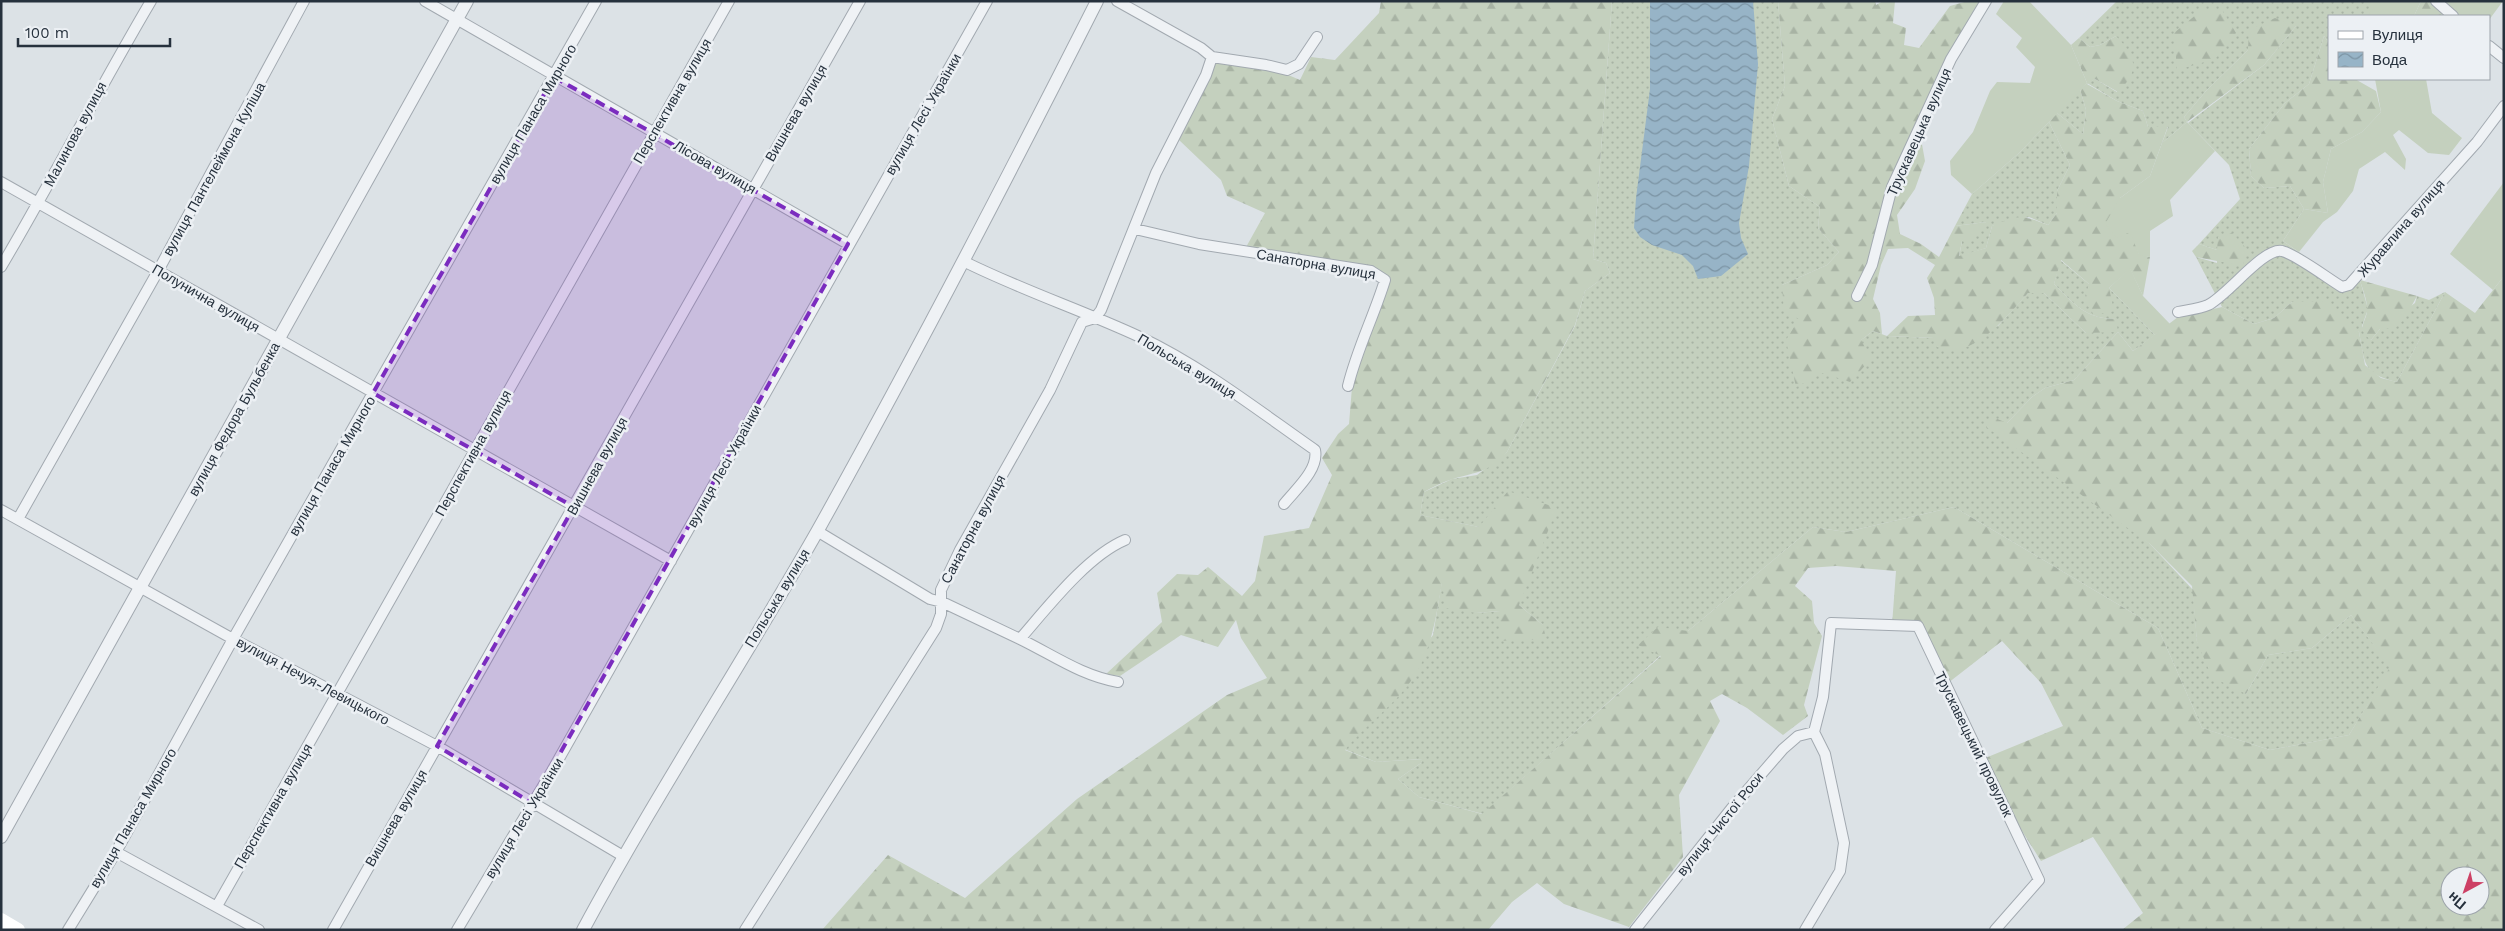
<svg xmlns="http://www.w3.org/2000/svg" width="2505" height="931" font-family="'Work Sans',sans-serif">
	<style>
		.grass { fill: url(#grass-dots) }
		.forest { fill: url(#forest-firs); fill-rule: evenodd }
		.garden { fill: #c4d0be }
		.water { fill: url(#water-waves) }
		.lines { fill: none; stroke-linecap: round; stroke-linejoin: round }
		.minor-casing { stroke: #a2a9b0; stroke-width: 12 }
		.tertiary-casing { stroke: #a2a9b0; stroke-width: 14 }
		.minor { stroke: #eff2f5; stroke-width: 10 }
		.tertiary { stroke: #eff2f5; stroke-width: 12 }
		.secondary { stroke: #fff; stroke-width: 14 }
		.marked { fill: #7b2cbf; fill-opacity: 0.2; stroke: #7b2cbf; stroke-width: 4; stroke-dasharray: 10 6; stroke-linejoin: round }
		.labels { text-anchor: middle; dominant-baseline: central; stroke-width: 5; stroke-linejoin: round; paint-order: stroke }
		.street-label { font-size: 14px; fill: #26313d; stroke: #ecf0f4 }
	</style>
	<defs>
		<pattern id="grass-dots" width="8" height="8" patternUnits="userSpaceOnUse" patternTransform="scale(1.25)"><rect width="8" height="8" fill="#c4d0be"/><path d="M2 2h.1M6 6h.1" fill="none" stroke="#a8b3a4" stroke-width="1.8" stroke-linecap="round"/></pattern>
		<pattern id="forest-firs" width="22" height="20" patternUnits="userSpaceOnUse" patternTransform="scale(1.25)"><rect width="22" height="20" fill="#c4d0be"/><path d="M5 1l3.5 6h-7zM16 11l3.5 6h-7z" fill="#a8b3a4"/></pattern>
		<pattern id="water-waves" width="16" height="10" patternUnits="userSpaceOnUse" patternTransform="scale(1.25)"><rect width="16" height="10" fill="#97b4c7"/><path d="M0 5q4-4 8 0t8 0" fill="none" stroke="#7b93a3"/></pattern>
	</defs>
	<rect width="100%" height="100%" fill="#dce2e6"/>
	<path class="grass" d="M1612,1H1778L1785,86L1772,119L1789,186L1820,207L1818,228L1839,252L1827,265L1782,285L1861,340L1873,331L1887,336L1934,338L1998,326L2028,293H2044L2086,333L2116,319C2086,319 2074,304 2054,284L2060,260L2089,284L2109,288L2155,335L2133,351L2118,332L2074,380L2045,388L2032,397L2007,423L2150,544L2193,590L2197,642L2246,694L2268,655L2312,648L2351,615L2391,667L2349,735L2270,750L2202,728L2158,628L1954,507L1846,532L1813,527L1688,631L1483,814L1419,797L1398,779L1421,763L1422,759L1376,762L1344,749L1433,635L1442,581L1476,613L1500,611L1543,625L1519,605L1479,527L1420,515L1424,492L1452,479L1477,475L1507,452L1575,326L1585,291L1610,273L1606,263L1593,259Z
		M2117,1H2370L2371,16H2329V43L2324,36L2309,84L2285,103L2249,149L2251,176L2264,188L2290,186L2304,209L2283,241L2343,283L2360,280L2368,309L2362,326L2371,340L2380,329L2415,303L2417,296L2429,300L2445,292L2397,382C2362,374 2365,363 2359,332L2292,302L2274,318L2254,324L2222,307L2196,257L2217,263V250L2199,244L2240,199L2229,165L2188,123L2264,65L2296,26L2248,50L2206,91L2184,117L2187,122L2162,143L2168,127H2148L2143,111L2117,101L2087,83L2095,79L2117,92L2116,36L2100,45L2090,47L2079,38Z
		M2080,89L2086,110L2083,134L2057,113Z
		M2049,122L2070,165L2057,191V213L2048,225L2029,217L1992,226L1986,248L1959,257L1962,241L1986,222L1955,226L1972,194L2019,153Z"/>
	<path class="forest" d="M1381,1H1612L1593,259L1606,263L1610,273L1585,291L1575,325L1507,452C1486,474 1479,471 1453,479C1443,482 1433,487 1424,492L1420,515L1479,527L1508,491L1557,508L1519,605L1543,625L1546,639L1500,641V611L1476,613L1446,608L1442,583C1436,616 1432,650 1413,678C1395,705 1365,725 1345,750L1376,762L1423,759L1421,763L1398,779L1419,797L1482,814L1661,656L1638,645L1658,627L1688,631L1813,527L1846,532L1954,507L2158,628L2202,728L2270,750L2349,735L2390,667L2351,615L2312,648L2268,655L2246,694L2212,677L2197,642L2192,586L2150,544L1985,426L1995,418L2007,423L2032,397L2045,388L2074,380L2118,332L2086,333L2044,293H2028C2007,316 1972,362 1937,347L1934,338L1887,336L1908,316L1935,315L1934,298L1927,278L1935,265L1908,248L1888,249L1881,265L1873,299L1880,313L1882,334L1873,331L1861,340L1871,359L1850,382L1823,373L1796,387L1786,340L1799,319L1784,312L1782,285L1827,265L1839,252L1818,228L1820,207L1789,186L1772,119L1785,86L1778,1H1875L1876,5L1883,1H1895L1893,23L1906,28L1904,45L1919,48L1950,6L1968,1H1981L1918,122L1925,161L1915,189L1897,215L1900,234L1921,244L1939,257L1955,226L1986,222L1975,238L1962,241L1959,256L1986,248L1992,226C2019,214 2022,215 2048,225L2057,213V191L2070,165L2049,122L2057,113L2083,134L2086,110L2080,89L2087,83L2071,45L2079,38L2090,47L2100,45L2116,36C2137,58 2140,70 2118,92L2095,79L2087,84L2117,101L2143,111L2148,127L2168,126L2150,176L2120,198L2139,254L2150,257L2143,296L2130,269L2109,288L2114,311L2094,315L2084,300L2089,284L2061,260L2054,284C2074,304 2086,319 2116,319L2118,332L2133,351L2178,317L2222,307L2254,324L2274,318L2292,302L2325,301L2359,332L2365,365L2381,378L2397,382L2445,292L2475,313L2504,276V930H2122L2143,913L2093,837L2041,861L1978,761L2063,726L2041,683L2002,641L1948,683L1918,626L1892,625L1896,571L1836,566L1808,568L1795,586L1812,601L1814,623L1822,636L1804,705L1808,716L1783,735L1747,708L1722,694L1710,701L1720,721L1679,795L1683,857L1629,927L1564,904L1537,883L1512,902L1488,930H822L888,855L965,898L1077,799L1227,695L1267,678L1241,638L1236,620L1218,647L1181,635L1120,676L1106,674L1162,622L1157,593L1177,574L1198,575L1208,567L1242,596L1255,581L1264,536L1309,528L1332,475L1322,458L1338,434L1349,424L1352,387L1389,281L1384,273L1372,267L1245,249L1265,213L1227,196L1221,180L1179,140L1215,63L1272,68L1300,80L1311,57L1335,60L1379,13ZM2450,876H2480V906H2450Z
		M2421,1H2444L2448,16H2414Z
		M2203,9L2222,10L2236,33L2215,59L2177,70L2174,33Z
		M2275,18L2296,26L2264,65L2187,122L2184,117L2206,91L2248,50L2249,30Z
		M2324,36L2329,43V79H2355L2376,91L2381,112L2362,132L2331,149L2323,182L2328,213L2304,209L2290,186L2264,188L2251,176L2249,149L2285,103L2309,84Z
		M2232,233L2247,249L2243,266L2196,257L2192,251L2199,244L2217,250L2218,237Z
		M2360,280L2417,296L2405,318L2395,328L2380,329L2371,340C2354,327 2368,322 2367,308C2367,299 2362,288 2360,280Z"/>
	<path class="garden" d="M2004,1H2029L2071,45L2087,83L2019,153L1972,194L1951,175L1950,161L1973,132L1990,91L1997,82L2030,83L2035,67L2016,47L2022,38L1996,14Z
		M2369,1H2421L2414,16H2370Z
		M2444,1H2503L2489,20V16C2474,16 2449,20 2444,1Z
		M2375,79H2426L2432,113L2462,138L2449,155L2428,153L2399,130L2393,135L2406,159L2405,170L2385,152L2359,169L2353,191L2337,212L2323,222L2299,252L2283,241L2304,209L2328,213L2323,182L2331,149L2362,132L2381,112Z
		M2187,122L2215,151L2170,200L2173,216L2150,231V257L2139,255L2130,232L2117,238L2105,224L2120,198L2150,176L2162,143Z
		M2504,182V276L2493,290L2450,254Z
		M2130,268L2143,296L2170,324L2155,335L2109,288Z"/>
	<path class="water" d="M1650,1H1753L1758,64L1749,166L1739,223L1741,238L1748,254L1721,276L1698,279L1693,266L1682,255L1652,245L1640,237L1634,228L1636,198L1650,89Z"/>
	<g class="lines">
		<g class="minor-casing">
			<path id="minor" d="M425,1L848,244
				M2436,1L2453,16
				M2489,46L2504,58
				M1212,57L1266,65L1287,70L1299,64L1317,37
				M1,182L671,561
				M1135,229L1199,244L1371,271L1385,280C1374,316 1357,349 1348,386
				M963,261C1021,290 1082,310 1140,337C1203,367 1259,411 1315,450C1319,470 1295,490 1284,504
				M1,267C53,179 99,89 151,1
				M1857,296L1872,265L1892,187L1951,59L1986,1
				M2178,312C2187,310 2199,309 2208,305C2227,296 2264,247 2282,251C2297,255 2327,278 2342,287L2349,285L2477,142L2504,106
				M1,510L233,639L437,746L623,856
				M18,519L158,271L304,1
				M817,531L930,599L942,602L1020,639C1047,608 1087,556 1125,540
				M1020,639C1053,655 1082,676 1118,682
				M116,852L259,930
				M217,906L729,1
				M68,930L116,852L233,639L596,1
				M333,930L860,1
				M457,930L552,771L987,1
				M745,930L936,628L941,614V590L960,550L1050,390L1082,322L1095,318L1101,310L1156,173L1206,75L1212,57L1201,48L1117,1
				M1635,930L1731,809L1783,749L1798,736L1814,732
				M1805,930L1840,871L1844,843L1825,754L1814,732L1823,697L1831,623L1918,626L2039,880L1995,930"/>
		</g>
		<g class="tertiary-casing">
			<path id="tertiary" d="M1,837L467,1
				M583,930C657,793 742,664 818,530C915,356 1007,179 1097,1"/>
		</g>
		<use href="#minor" class="minor"/>
		<use href="#tertiary" class="tertiary"/>
		<path class="secondary" d="M1,920L18,930"/>
	</g>
	<path class="marked" d="M554,77L848,244L532,803L437,746L574,507L373,393Z"/>
	<g class="labels">
		<g class="street-label">
			<text transform="translate(672 101) rotate(-60)">Перспективна вулиця</text>
			<text transform="translate(796 113) rotate(-60)">Вишнева вулиця</text>
			<text transform="translate(533 114) rotate(-60)">вулиця Панаса Мирного</text>
			<text transform="translate(923 114) rotate(-60)">вулиця Лесі Українки</text>
			<text transform="translate(1919 132) rotate(-66)">Трускавецька вулиця</text>
			<text transform="translate(75 134) rotate(-62)">Малинова вулиця</text>
			<text transform="translate(715 167) rotate(30)">Лісова вулиця</text>
			<text transform="translate(214 169) rotate(-61)">вулиця Пантелеймона Куліша</text>
			<text transform="translate(2401 228) rotate(-49)">Журавлина вулиця</text>
			<text transform="translate(1316 264) rotate(10)">Санаторна вулиця</text>
			<text transform="translate(206 298) rotate(30)">Полунична вулиця</text>
			<text transform="translate(1187 366) rotate(31)">Польська вулиця</text>
			<text transform="translate(234 419) rotate(-61)">вулиця Федора Бульбенка</text>
			<text transform="translate(473 453) rotate(-61)">Перспективна вулиця</text>
			<text transform="translate(332 466) rotate(-60)">вулиця Панаса Мирного</text>
			<text transform="translate(597 466) rotate(-61)">Вишнева вулиця</text>
			<text transform="translate(724 466) rotate(-61)">вулиця Лесі Українки</text>
			<text transform="translate(973 529) rotate(-62)">Санаторна вулиця</text>
			<text transform="translate(777 598) rotate(-59)">Польська вулиця</text>
			<text transform="translate(313 681) rotate(28)">вулиця Нечуя-Левицького</text>
			<text transform="translate(1974 744) rotate(64)">Трускавецький провулок</text>
			<text transform="translate(273 806) rotate(-60)">Перспективна вулиця</text>
			<text transform="translate(133 818) rotate(-60)">вулиця Панаса Мирного</text>
			<text transform="translate(396 818) rotate(-60)">Вишнева вулиця</text>
			<text transform="translate(524 818) rotate(-59)">вулиця Лесі Українки</text>
			<text transform="translate(1720 824) rotate(-51)">вулиця Чистої Роси</text>
		</g>
	</g>
	<rect width="2505" height="931" fill="none" stroke="#26313d" stroke-width="5"/>
	<rect x="2328" y="15" width="162" height="65" fill="#ecf0f4" stroke="#9da4ab"/>
	<rect x="2338" y="31" width="25" height="8" fill="#ffffff" stroke="#9da4ab"/>
	<text x="2372" y="40" font-size="15" fill="#26313d">Вулиця</text>
	<rect x="2338" y="52" width="25" height="15" fill="url(#water-waves)" stroke="#9da4ab"/>
	<text x="2372" y="65" font-size="15" fill="#26313d">Вода</text>
	<g transform="translate(2465 891) rotate(220)"><circle r="24" fill="#ecf0f4" stroke="#9da4ab"/>
	<path d="M0-4L9 19L0 12L-9 19Z" fill="#cd4065"/>
	<text y="-8" font-size="14" font-weight="bold" text-anchor="middle" fill="#26313d">Пн</text>
	</g>
	<path d="M18 38v8h152v-8" fill="none" stroke="#26313d" stroke-width="2.5"/>
	<text x="25" y="38" font-size="15" fill="#26313d" stroke="#ecf0f4" stroke-width="4" paint-order="stroke">100 m</text>
</svg>
